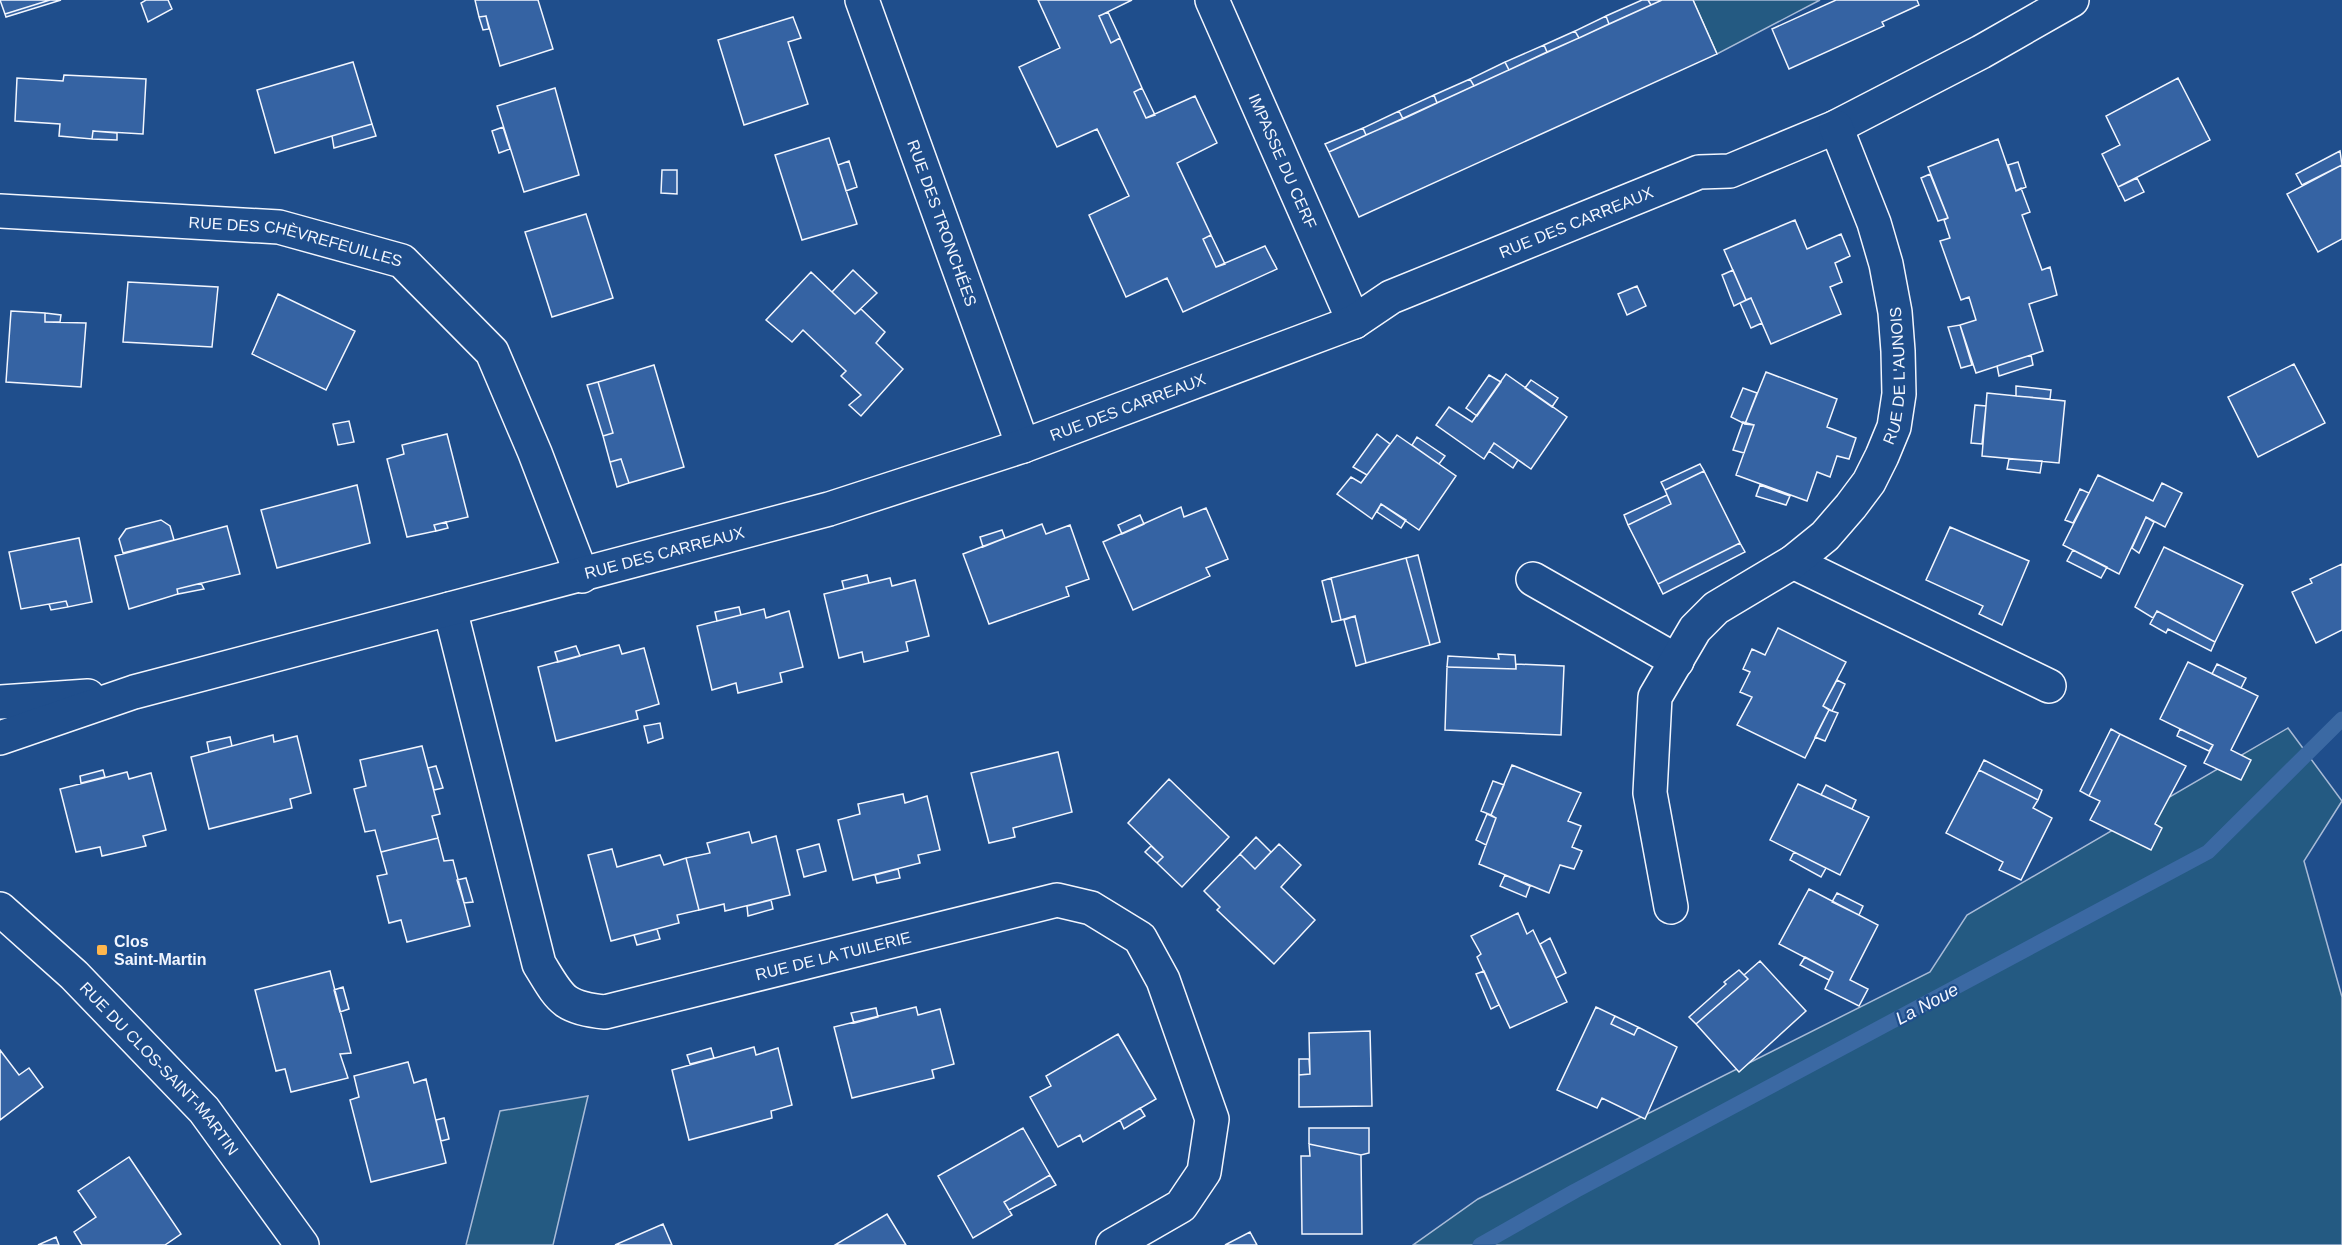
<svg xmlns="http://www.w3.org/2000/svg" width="2342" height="1245" font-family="Arial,sans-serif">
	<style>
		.green { fill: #245a82; stroke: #a8bbd7; stroke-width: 1.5 }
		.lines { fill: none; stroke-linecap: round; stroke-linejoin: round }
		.stream { stroke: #3b69a3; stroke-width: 15 }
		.building { fill: #3563a3; stroke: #f2f6ff; stroke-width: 1.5 }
		.minor-casing { stroke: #f2f6ff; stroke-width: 36 }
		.minor { stroke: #1f4e8c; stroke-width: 33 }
		.poi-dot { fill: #ffb74d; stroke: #1f4e8c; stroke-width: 2 }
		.labels { text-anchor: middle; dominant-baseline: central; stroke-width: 4.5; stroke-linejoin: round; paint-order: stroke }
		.street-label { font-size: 16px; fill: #f2f6ff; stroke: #1f4e8c }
		.poi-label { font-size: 16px; font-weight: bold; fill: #f2f6ff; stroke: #1f4e8c; text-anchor: start }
		.water-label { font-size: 18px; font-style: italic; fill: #f2f6ff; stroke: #1f4e8c }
	</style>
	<rect width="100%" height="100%" fill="#1f4e8c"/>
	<path class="green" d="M1693,0H1820L1717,54Z
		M2288,728L2342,801L2304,861L2342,997V1245H1413L1478,1199L1930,972L1967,915Z
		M588,1096L553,1245H466L500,1111Z"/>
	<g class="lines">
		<path class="stream" d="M1480,1245L1575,1191L2208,852L2342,719"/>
	</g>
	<path class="building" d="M0,0H50L5,14Z
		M50,0H61L6,17L5,14Z
		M146,0H168L172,9L148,22L141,3Z
		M475,0H538L553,49L500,66L486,16L479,17Z
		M1038,0H1132L1099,16L1111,43L1120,38L1142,88L1134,92L1146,118L1195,96L1217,143L1177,163L1211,235L1203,239L1216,267L1265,246L1277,269L1183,312L1167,278L1126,297L1089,215L1129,196L1097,129L1057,147L1019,67L1060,48Z
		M1642,0H1648L1651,5L1609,24L1606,16Z
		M1648,0H1662L1651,5Z
		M1662,0H1693L1717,54L1359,217L1329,152Z
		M1836,0H1917L1919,5L1882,22L1884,26L1789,69L1772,29Z
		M1108,12L1120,38L1111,43L1099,16Z
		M486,16L489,29L483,30L479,17Z
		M1606,16L1609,24L1579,38L1575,31Z
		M793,17L801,38L788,42L808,104L744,125L718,40Z
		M1575,31L1579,38L1547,52L1544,45Z
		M1544,45L1547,52L1509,70L1505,62Z
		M353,62L372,124L275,153L257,90Z
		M1505,62L1509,70L1474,86L1470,79Z
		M64,75L146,79L143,134L93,131L92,139L59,136L60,124L15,121L17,78L63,81Z
		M2178,78L2210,140L2118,187L2102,154L2120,145L2106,116Z
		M1470,79L1474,86L1437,103L1434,95Z
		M555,88L579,175L524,192L497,106Z
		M1142,88L1155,115L1146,118L1134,92Z
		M1434,95L1437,103L1403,119L1399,111Z
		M1399,111L1403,119L1366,135L1363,128Z
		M372,124L376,136L334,148L332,136Z
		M503,127L510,149L499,153L492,131Z
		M1363,128L1366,135L1329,152L1325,144Z
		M93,131L117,133V140L92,139Z
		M829,138L857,224L802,240L775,155Z
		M1998,139L2016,191L2021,188L2030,212L2022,215L2042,270L2050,267L2057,295L2029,304L2043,351L1976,373L1960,325L1976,320L1969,297L1961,300L1940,241L1950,238L1944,220L1948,218L1928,167Z
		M2340,151L2342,165L2302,185L2296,174Z
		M849,161L857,187L846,191L838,165Z
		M2018,162L2026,187L2016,191L2008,165Z
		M2342,165V239L2318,252L2287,194Z
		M662,170H677V194L661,193Z
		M1930,174L1948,218L1938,221L1921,178Z
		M2137,178L2144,192L2125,201L2118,187Z
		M586,214L613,298L552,317L525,232Z
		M1795,220L1807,249L1841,234L1850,256L1835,263L1842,282L1830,287L1841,314L1771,344L1751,298L1746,300L1724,250Z
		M1211,235L1225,264L1216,267L1203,239Z
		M853,270L877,293L855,314L832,292Z
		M1733,270L1746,300L1734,306L1722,275Z
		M811,272L855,314L861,309L885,332L876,343L903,369L861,416L849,405L861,395L841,376L846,371L803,330L792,342L766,320Z
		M128,282L218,287L212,347L123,342Z
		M1637,286L1646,306L1627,315L1618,294Z
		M278,294L355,331L326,390L252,354Z
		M1751,298L1762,323L1751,328L1740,303Z
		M11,311L45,313V322L86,323L81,387L6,382Z
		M45,313L61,315L60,322H45Z
		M1960,325L1972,365L1961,368L1948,327Z
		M2031,355L2033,365L1999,376L1997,366Z
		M2294,364L2325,423L2258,457L2228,397Z
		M654,365L684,467L629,483L621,459L610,462L603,436L613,433L598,382Z
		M1766,372L1837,399L1827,427L1856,438L1849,459L1837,456L1830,477L1817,472L1807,501L1736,475L1754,425L1745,424Z
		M1506,374L1567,417L1531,469L1494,443L1484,459L1436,425L1449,407L1472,422Z
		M1489,375L1501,382L1477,416L1466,408Z
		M1531,380L1558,398L1552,407L1525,388Z
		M598,382L613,433L603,436L587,385Z
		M2016,386L2051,390L2050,399L2016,396Z
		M1743,388L1757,393L1745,424L1731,417Z
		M1987,393L2065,401L2059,463L1982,456Z
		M1975,405L1986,406L1982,444L1971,443Z
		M349,421L354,442L338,445L333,424Z
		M1743,422L1754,425L1744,453L1733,450Z
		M447,434L468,517L434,525L436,531L407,537L387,459L404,454L402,445Z
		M1377,434L1390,444L1367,475L1353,467Z
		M1397,435L1456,476L1419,530L1381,504L1372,519L1337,494L1351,477L1361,483Z
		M1417,437L1445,456L1439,464L1412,445Z
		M1494,443L1518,460L1513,468L1489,451Z
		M621,459L629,483L617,487L610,462Z
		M2009,459L2042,461L2040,473L2007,469Z
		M1700,464L1704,471L1665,490L1661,482Z
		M1704,471L1740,543L1658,584L1628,525L1671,504L1665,490Z
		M2098,475L2153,501L2162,483L2182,493L2165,527L2146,517L2119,574L2063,545Z
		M357,485L370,543L277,568L261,510Z
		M1760,485L1790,496L1786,505L1756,496Z
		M2080,489L2089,493L2073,523L2065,520Z
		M1667,495L1671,504L1628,525L1624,515Z
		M1381,504L1406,520L1401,528L1377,512Z
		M1181,507L1184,517L1206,508L1228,559L1206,568L1210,576L1133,610L1103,542Z
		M1140,515L1144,524L1122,534L1118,525Z
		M2146,517L2154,522L2139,553L2132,548Z
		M161,520L170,526L174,540L123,553L119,539L126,529Z
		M446,522L448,528L436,531L434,525Z
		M1042,524L1046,534L1070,525L1089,579L1066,587L1069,596L989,624L963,554Z
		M227,526L240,574L177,589L178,594L129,609L115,556Z
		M1950,527L2029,561L2002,625L1979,614L1983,606L1926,580Z
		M1002,530L1005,538L983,547L980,537Z
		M79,538L92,602L68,607L66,601L21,609L9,552Z
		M1740,543L1745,552L1663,594L1658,584Z
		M2164,547L2243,585L2215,642L2157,611L2153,618L2135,607Z
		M2073,550L2107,567L2101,578L2067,561Z
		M1418,555L1440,642L1430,645L1406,558Z
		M1406,558L1430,645L1366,663L1355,616L1341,620L1331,578Z
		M2342,564V630L2316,643L2292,592L2312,583L2310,579Z
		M867,575L869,583L844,589L842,581Z
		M890,578L892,586L915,580L929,636L906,642L908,651L864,662L862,652L839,658L824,594Z
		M1331,578L1341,620L1332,622L1322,581Z
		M201,583L204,589L178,594L177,589Z
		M66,601L68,607L51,610L49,604Z
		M739,607L741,615L717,621L715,612Z
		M764,609L766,618L789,611L803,667L780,673L782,682L738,693L736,683L712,690L697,626Z
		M2157,611L2215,642L2211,651L2168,629L2166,633L2150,624Z
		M1355,616L1366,663L1356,666L1344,620Z
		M1778,628L1846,662L1823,706L1829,710L1805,758L1737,725L1752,697L1740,692L1750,672L1743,669L1752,649L1765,655Z
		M619,645L622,654L644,648L659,704L636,711L638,719L556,741L538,667Z
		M576,646L580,656L558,662L555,652Z
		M1498,654L1515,655L1516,669L1447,667L1448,656L1499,659Z
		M2188,662L2258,696L2231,750L2251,760L2241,780L2204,763L2213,745L2160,719Z
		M1516,664L1564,666L1561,735L1445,730L1447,667L1516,669Z
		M2217,664L2246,678L2241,688L2212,674Z
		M1837,680L1845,684L1832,711L1823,706Z
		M1829,710L1838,713L1825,741L1815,737Z
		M660,723L663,738L648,743L644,726Z
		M2111,729L2120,734L2089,796L2080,791Z
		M2180,729L2213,745L2209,751L2177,736Z
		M2120,734L2186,766L2155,824L2162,828L2151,850L2090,820L2100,801L2089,796Z
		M273,735L274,742L297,736L311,793L290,799L292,808L209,829L191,757Z
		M230,737L232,746L209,752L207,742Z
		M422,746L440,814L432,816L438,838L381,852L375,830L365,832L354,789L366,786L360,760Z
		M1058,752L1072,812L1013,828L1015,837L989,843L971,773Z
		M1984,760L2042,790L2038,800L1979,770Z
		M1512,765L1581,793L1568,821L1581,826L1572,847L1582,851L1574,869L1560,865L1549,893L1479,864L1496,818L1491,815Z
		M436,766L443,788L434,790L428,768Z
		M103,770L105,777L81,783L80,776Z
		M1979,770L2038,800L2033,808L2052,818L2021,880L1999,870L2003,862L1946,833Z
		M127,772L129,779L151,773L166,830L143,836L146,846L102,856L100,847L76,852L60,789Z
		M1169,779L1229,837L1182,887L1157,863L1163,857L1128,823Z
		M1493,781L1504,785L1491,815L1481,811Z
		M1798,784L1869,817L1840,875L1770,840Z
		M1826,785L1856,800L1852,809L1821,795Z
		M903,794L905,803L927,796L940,850L918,855L920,863L853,880L838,820L860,814L858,804Z
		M1487,814L1496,818L1486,845L1476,840Z
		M749,832L752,843L776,836L790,895L725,911L724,904L699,910L686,858L710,853L707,843Z
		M1256,837L1271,852L1255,869L1240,854Z
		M438,838L444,861L453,860L470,926L407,942L401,920L389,923L377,876L387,874L381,852Z
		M819,844L826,871L804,877L797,850Z
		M1279,844L1301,865L1281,887L1315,920L1274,964L1217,910L1220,907L1204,891L1240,854L1255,869Z
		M1151,846L1163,857L1157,863L1145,852Z
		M612,849L617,867L660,855L664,865L686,858L699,910L677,915L679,923L611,941L588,855Z
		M1794,852L1826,868L1821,877L1790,860Z
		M898,869L900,878L877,883L875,875Z
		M1505,875L1530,886L1526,897L1500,886Z
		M466,878L473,902L464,903L457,880Z
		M1809,889L1878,925L1850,980L1868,989L1859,1006L1825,989L1833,972L1779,944Z
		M1837,893L1863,906L1859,915L1832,902Z
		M771,900L773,909L748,916L747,906Z
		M1518,913L1527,934L1533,930L1567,1002L1510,1028L1477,957L1481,954L1471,936Z
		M657,929L660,939L637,945L634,935Z
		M1550,938L1566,973L1556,978L1540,944Z
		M1805,957L1833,972L1829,980L1800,965Z
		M1760,961L1806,1011L1739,1072L1696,1024L1748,979L1744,975Z
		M1739,970L1748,979L1696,1024L1689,1017L1726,984L1724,982Z
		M330,971L351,1053L340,1054L348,1078L291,1092L285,1069L276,1071L255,990Z
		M1484,971L1499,1005L1491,1009L1476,974Z
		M343,987L349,1009L340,1012L334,990Z
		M916,1007L918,1015L940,1009L954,1064L932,1070L934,1078L852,1098L834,1027Z
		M1596,1007L1615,1016L1611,1024L1634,1035L1638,1027L1677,1047L1645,1119L1602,1098L1597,1108L1557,1090Z
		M876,1008L878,1017L854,1023L851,1013Z
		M1615,1016L1638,1027L1634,1035L1611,1024Z
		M1370,1031L1372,1106L1299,1107V1075L1310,1074L1309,1033Z
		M1118,1034L1156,1099L1083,1142L1080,1135L1058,1147L1030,1097L1051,1086L1046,1076Z
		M754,1047L756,1055L778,1048L792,1105L771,1111L772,1118L689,1140L672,1070Z
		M711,1048L714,1058L690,1064L687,1055Z
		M0,1050L19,1075L29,1068L43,1087L0,1120Z
		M1299,1059H1309L1310,1074L1299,1075Z
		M408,1062L414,1083L426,1079L446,1163L371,1182L350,1100L359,1097L354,1076Z
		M1140,1108L1145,1116L1124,1129L1120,1120Z
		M444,1118L449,1139L441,1141L436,1120Z
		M1023,1128L1050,1175L1004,1202L1012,1215L973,1238L938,1176Z
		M1309,1128H1369V1153L1361,1155L1309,1144Z
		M1309,1144L1361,1155L1362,1234H1302L1301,1156H1310Z
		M129,1157L181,1234L165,1245H82L74,1232L96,1217L78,1191Z
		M1050,1175L1056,1185L1009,1210L1004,1202Z
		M887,1214L906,1245H835Z
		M663,1224L672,1245H615Z
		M1250,1232L1257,1245H1225Z
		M56,1237L59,1245H38Z"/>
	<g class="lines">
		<g class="minor-casing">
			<g id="minor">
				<path id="s1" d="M862,0L1023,446"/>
				<path id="s2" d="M1212,0L1354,322"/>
				<path id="s3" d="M0,211L279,227L402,261L492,352L535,453L582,576"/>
				<path d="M1793,562L2049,686"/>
				<path d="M1533,579L1677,661"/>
				<path id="s4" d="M450,609L539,964C560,998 562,1008 605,1012L1057,900L1091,908L1140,938L1163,980L1212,1119L1204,1172L1181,1206L1113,1245"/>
				<path d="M0,702L88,696"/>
				<path id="s5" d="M0,738L134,692L829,509L1023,446L1354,322L1391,297L1699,172L1730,171L1836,127L1981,52L2072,0"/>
				<path id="s6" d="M1671,907L1650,793L1655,697L1695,629L1716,608L1793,562L1825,536L1851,506L1869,482L1882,456L1894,427L1899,394L1898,351L1895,312L1886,264L1874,223L1836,127"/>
				<path id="s7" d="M0,909L74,975L204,1110L302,1245"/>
			</g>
		</g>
		<use href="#minor" class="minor"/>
	</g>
	<rect class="poi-dot" x="96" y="944" width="12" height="12" rx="3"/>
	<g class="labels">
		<g class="street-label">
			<text stroke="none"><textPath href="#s2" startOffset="176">IMPASSE DU CERF</textPath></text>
			<text stroke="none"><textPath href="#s5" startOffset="1662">RUE DES CARREAUX</textPath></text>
			<text stroke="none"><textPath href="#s1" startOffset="237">RUE DES TRONCHÉES</textPath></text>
			<text stroke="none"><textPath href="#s3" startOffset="298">RUE DES CHÈVREFEUILLES</textPath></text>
			<text stroke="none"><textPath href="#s6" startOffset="633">RUE DE L'AUNOIS</textPath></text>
			<text stroke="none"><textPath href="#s5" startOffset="1176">RUE DES CARREAUX</textPath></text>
			<text stroke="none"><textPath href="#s5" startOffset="690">RUE DES CARREAUX</textPath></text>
			<text stroke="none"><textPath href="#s4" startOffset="688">RUE DE LA TUILERIE</textPath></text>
			<text stroke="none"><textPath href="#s7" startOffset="226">RUE DU CLOS-SAINT-MARTIN</textPath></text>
		</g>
		<g class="poi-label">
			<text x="114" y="941">Clos<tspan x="114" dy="18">Saint-Martin</tspan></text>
		</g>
		<g class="water-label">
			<text transform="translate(1927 1004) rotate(-28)">La Noue</text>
		</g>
	</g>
</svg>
